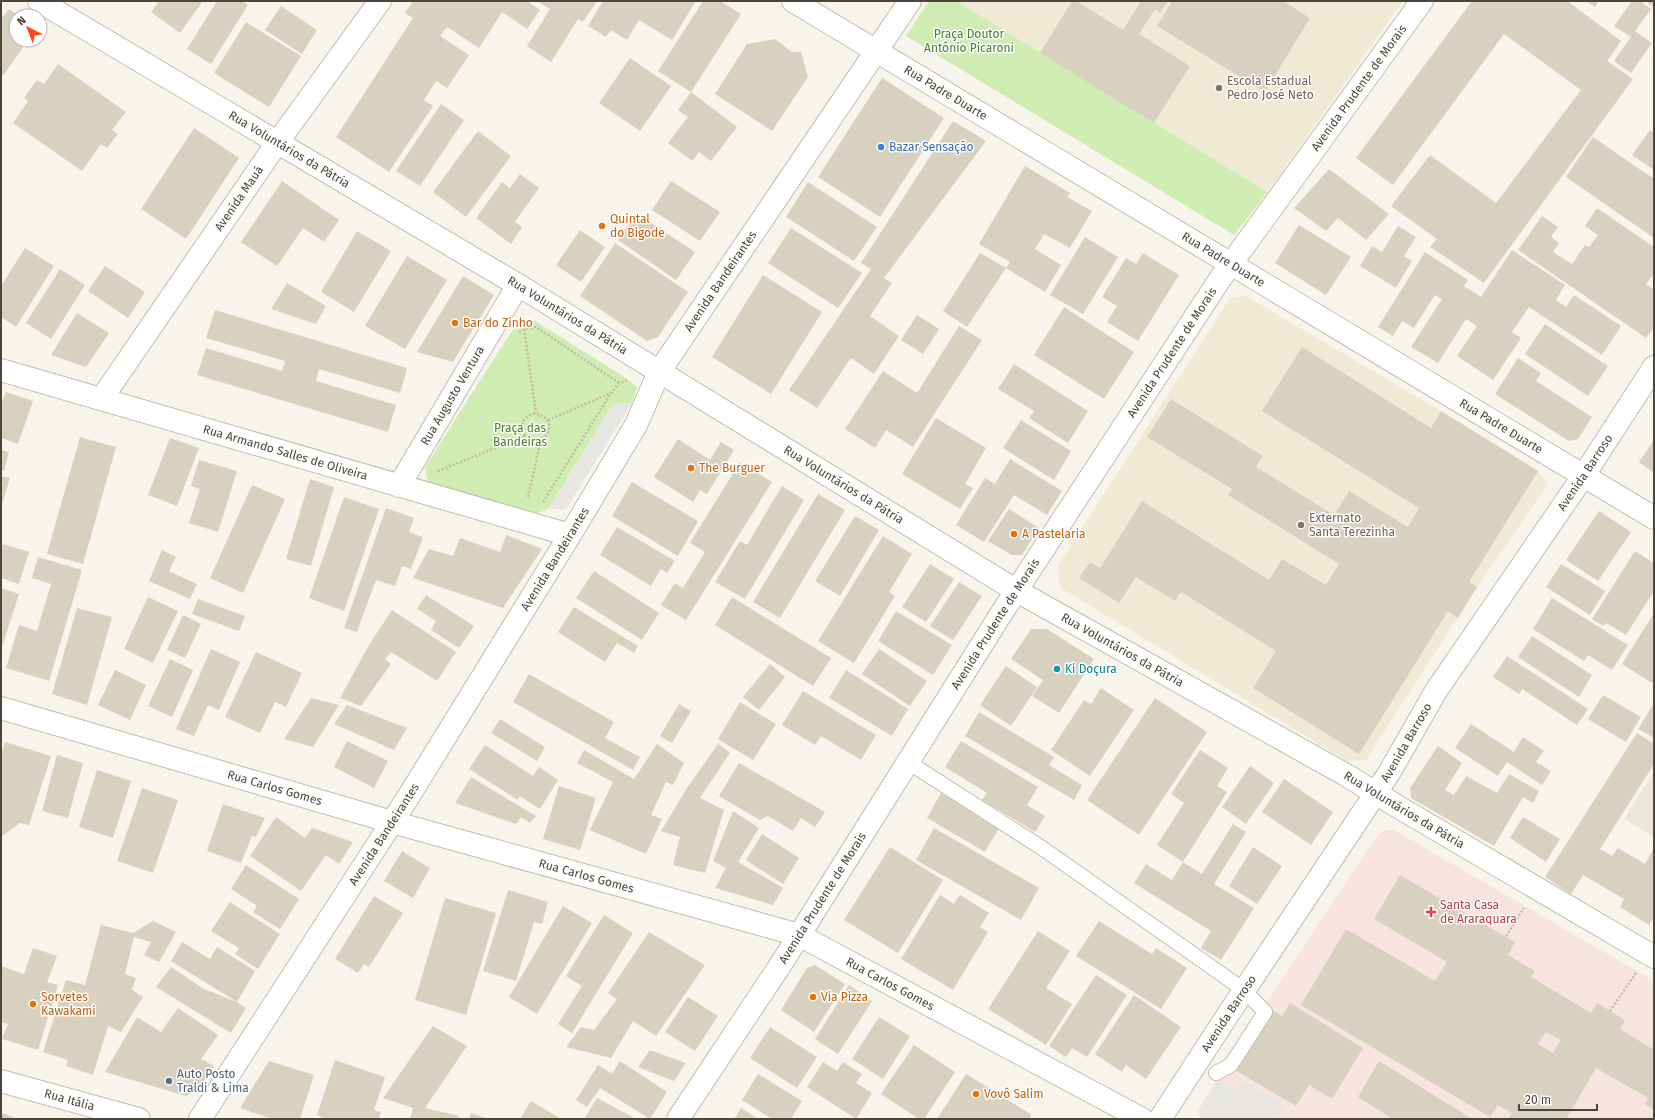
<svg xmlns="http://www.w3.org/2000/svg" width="1655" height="1120" font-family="'Fira Sans',sans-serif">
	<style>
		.residential { fill: #ebe6d9 }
		.education { fill: #f0ead5 }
		.medical { fill: #f7e3df }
		.green { fill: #cfecb2 }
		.parking { fill: #e8e6e3 }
		.building { fill: #d9d1c0; fill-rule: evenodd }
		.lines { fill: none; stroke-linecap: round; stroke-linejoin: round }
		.service-casing { stroke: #c3bdad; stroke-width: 16 }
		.minor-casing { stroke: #c3bdad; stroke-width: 24 }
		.tertiary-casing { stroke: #c3bdad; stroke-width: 24 }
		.path { stroke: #c6ba9d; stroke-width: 2.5; stroke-dasharray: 2 2; stroke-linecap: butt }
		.service { stroke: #fff; stroke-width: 14 }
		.minor { stroke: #fff; stroke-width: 22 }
		.tertiary { stroke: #fff; stroke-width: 22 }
		.education-dot { fill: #8d6e63; stroke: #fff; stroke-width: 1.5 }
		.shop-dot { fill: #3f7fe0; stroke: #fff; stroke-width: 1.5 }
		.food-dot { fill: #e8710a; stroke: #fff; stroke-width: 1.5 }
		.culture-dot { fill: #0f9aa8; stroke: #fff; stroke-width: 1.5 }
		.health-dot { fill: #e0444e; stroke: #fff; stroke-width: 1.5 }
		.service-dot { fill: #5c6f8a; stroke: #fff; stroke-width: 1.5 }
		.labels { text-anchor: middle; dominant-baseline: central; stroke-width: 3; stroke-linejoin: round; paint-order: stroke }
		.park-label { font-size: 12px; fill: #448326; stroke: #fff }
		.education-label { font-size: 12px; fill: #785e54; stroke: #fff; text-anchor: start }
		.street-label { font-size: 12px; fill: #4c4538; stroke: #fff }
		.shop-label { font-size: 12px; fill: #366cbe; stroke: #fff; text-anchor: start }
		.food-label { font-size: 12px; fill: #c56008; stroke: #fff; text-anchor: start }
		.culture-label { font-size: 12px; fill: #0d838f; stroke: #fff; text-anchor: start }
		.health-label { font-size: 12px; fill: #be3a42; stroke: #fff; text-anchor: start }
		.service-label { font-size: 12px; fill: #4e5e75; stroke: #fff; text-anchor: start }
	</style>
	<rect width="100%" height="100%" fill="#f6f4eb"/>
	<path class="residential" d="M1654,772V837L1624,819Z"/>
	<path class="education" d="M956,1H1403L1267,192Z
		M1246,296L1441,411L1538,471L1548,484L1477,587L1366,760L1347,761L1061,588L1057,567L1230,298Z"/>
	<path class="medical" d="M1384,830H1394L1654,981V1119H1201L1197,1111L1264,1006L1372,843Z"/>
	<path class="green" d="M929,1H956L1267,192L1234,235L906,36Z
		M535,321L626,378L637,387L632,403L613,404L548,509L536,514L428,482L425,467L515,326Z"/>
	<path class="parking" d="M632,403L566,509H548L613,404Z
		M1218,1080L1237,1092L1244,1081L1285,1106L1277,1119H1201L1199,1112Z"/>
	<path class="building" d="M159,1H203L180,33L151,12Z
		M217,1H241L248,5L211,64L187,49Z
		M413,1H527L540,10L527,29L502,12L479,48L447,27L440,36L469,55L447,88L436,81L424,100L433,106L389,172L336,137L413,18L405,13Z
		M537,1H597L583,22L578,19L551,62L527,46L550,9Z
		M603,1H696L672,40L639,20L627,40L611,30L606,37L588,26Z
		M703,1H720L741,14L691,92L658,71Z
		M1072,1H1076L1123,30L1141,1H1168L1160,13L1155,9L1139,34L1190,66L1154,123L1040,53Z
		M1172,1H1283L1310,18L1265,92L1157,26Z
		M1472,1H1567L1621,41L1607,61L1633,79L1484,283L1430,247L1437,239L1391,206L1430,155L1496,203L1581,90L1504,34L1393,185L1356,158Z
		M1586,1H1599L1595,7Z
		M1632,1H1640L1651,9L1635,31L1652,43L1631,73L1614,61L1631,37L1614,26Z
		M1645,1H1654V7Z
		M281,6L317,30L302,54L265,30Z
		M9,9L19,16H16V40H28L3,76L1,75V19Z
		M246,22L301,56L269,107L214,73Z
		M775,39L792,52H801L808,77L772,131L715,94L747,44Z
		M630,58L671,86L640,131L599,103Z
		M58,64L126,112L112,130L118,134L107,148L101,144L82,171L13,123L28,101L24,98L37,80L44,84Z
		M882,78L944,118L880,217L818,177Z
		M691,92L737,127L711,161L699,152L692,161L668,143L688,117L678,110Z
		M441,104L464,120L420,186L396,171Z
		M953,121L986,141L884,278L892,283L870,316L899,336L874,374L851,358L817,408L789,390L871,269L861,263Z
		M194,128L239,158L186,239L141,209Z
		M1650,130L1654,133V170L1632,155Z
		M478,131L511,156L466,217L433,192Z
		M1593,137L1654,179V238L1566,177Z
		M1025,166L1070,193L1067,197L1092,211L1070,248L1044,234L1035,249L1061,265L1045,292L1006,268L967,327L943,311L980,253L1006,268L1010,262L979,244Z
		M1329,169L1389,214L1366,240L1338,218L1326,231L1294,208Z
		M520,174L539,188L515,222L522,227L511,244L476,218L502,182L510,188Z
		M282,181L339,220L324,242L303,228L277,266L241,242Z
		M671,181L720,212L700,241L652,210Z
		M808,182L877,227L854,261L786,217Z
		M1597,208L1654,247V273L1646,284L1654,290V327L1646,338L1518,250L1542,216L1558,227L1551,237L1559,243L1553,252L1572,264L1585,245L1589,247L1598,235L1585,226Z
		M636,213L695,252L676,280L618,240Z
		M1299,225L1351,257L1326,295L1275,263Z
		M1398,226L1416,237L1404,256L1412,261L1396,288L1360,266L1372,246L1382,252Z
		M791,228L862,273L838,308L768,263Z
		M580,230L605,247L581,282L556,265Z
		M357,231L391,251L354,312L321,292Z
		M1085,237L1118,257L1083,314L1050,295Z
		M615,243L688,292L658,337L647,341L580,296Z
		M25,248L54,266L16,327L1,317V286Z
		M1512,250L1565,285L1556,300L1566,307L1574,295L1621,326L1602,355L1529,307L1512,332L1521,338L1493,380L1457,356L1477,326L1466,319L1438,363L1411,347L1442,299L1435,295L1414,328L1402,321L1393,336L1378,327L1425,252L1468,280L1464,286L1481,297Z
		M1143,253L1179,275L1138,341L1107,322L1117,306L1102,297L1126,258L1136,264Z
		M407,256L447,280L405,349L365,326Z
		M105,266L145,292L128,318L88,291Z
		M60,269L85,285L51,339L26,323Z
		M763,275L822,312L771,394L712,357Z
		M463,276L494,295L453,362L417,352Z
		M287,283L326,306L316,324L271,309Z
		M1064,307L1134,352L1104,399L1034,355Z
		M215,310L407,368L400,393L319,369L316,381L396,405L388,432L197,375L206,348L282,371L285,361L206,338Z
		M77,313L109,333L86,367L51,355Z
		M917,315L939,329L923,354L901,340Z
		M1545,324L1608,366L1588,396L1525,354Z
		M959,326L982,340L913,447L886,430L875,448L845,429L883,371L917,393Z
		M1302,347L1431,428L1441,411L1538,471L1469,582L1477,587L1458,618L1448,611L1359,754L1253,688L1276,651L1181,592L1175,601L1136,577L1119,603L1079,578L1090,562L1100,568L1142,501L1269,580L1282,559L1326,585L1339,564L1228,495L1232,489L1147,437L1171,399L1263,456L1256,467L1334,515L1349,491L1408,527L1419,508L1262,411Z
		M1518,358L1541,373L1536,381L1592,417L1578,439L1569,441L1495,394Z
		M1014,364L1088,411L1068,443L1029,418L1034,411L998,389Z
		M6,392L33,401L18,444L1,438V405Z
		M936,418L986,448L965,484L973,488L960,509L902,474Z
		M1021,420L1071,451L1054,480L1003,448Z
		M80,437L116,447L83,564L47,554Z
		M170,438L199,448L177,506L148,495Z
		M678,439L710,460L721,442L734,450L707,494L700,490L693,502L654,477Z
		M1654,440V473L1639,462Z
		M1,450L9,452L4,471L1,470Z
		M1010,459L1062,491L1047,515L1014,495L984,542L956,525L985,478L995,484Z
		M199,460L237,471L218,532L189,523L200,489L191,486Z
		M740,462L772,482L686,620L661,605L675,583L683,588L705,552L690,543Z
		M1,476L10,478L2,504L1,503Z
		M310,479L334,487L311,566L286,559Z
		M632,482L698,521L678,556L612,516Z
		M252,485L285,499L243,593L210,578Z
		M782,486L804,500L745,599L715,582L740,541L747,545Z
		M818,494L845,510L780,618L753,602Z
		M344,497L379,509L344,611L309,598Z
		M386,508L414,518L409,532L423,537L411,569L402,566L395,586L376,580L357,632L344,628Z
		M1009,509L1039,528L1022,555H1012L988,541Z
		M1599,511L1631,532L1598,581L1566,560Z
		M855,516L879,530L840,596L815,581Z
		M617,527L675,561L667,573L661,569L651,586L600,555Z
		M506,535L542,549L503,608L413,578L429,549L453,556L460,538L500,552Z
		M883,536L912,554L889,592L895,596L854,663L818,641Z
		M3,544L29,552L19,584L1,578V549Z
		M162,550L176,557L169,571L197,584L190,599L149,581Z
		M1635,551L1654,563V591L1626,635L1606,623L1603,626L1592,619Z
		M38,557L82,570L49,681L6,668L19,625L37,631L51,584L32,578Z
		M930,564L954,579L926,622L902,607Z
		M1561,564L1605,591L1590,615L1546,587Z
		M594,571L659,613L642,640L576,598Z
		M959,582L982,596L953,640L930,626Z
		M1,588L19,594L1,650Z
		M426,595L474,626L459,648L431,630L436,621L417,609Z
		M148,597L178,611L153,663L124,649Z
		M732,597L831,658L813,686L715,625Z
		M1552,598L1628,645L1612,670L1588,655L1584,661L1533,629Z
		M198,599L245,616L239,631L192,614Z
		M574,607L638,646L634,653L617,643L605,662L558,632Z
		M77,608L112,617L87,705L52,694Z
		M392,610L456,652L437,681L391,652L385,659L391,664L361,706L340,698L369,645Z
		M896,611L952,645L933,675L878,641Z
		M1654,613V680L1652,683L1622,664Z
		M183,615L201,624L185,658L167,650Z
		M1031,629H1047L1094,659L1059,713L1032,696L1043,680L1011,659Z
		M1532,636L1592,675L1579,697L1518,657Z
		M211,649L240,662L219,710L208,705L194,736L176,729Z
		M879,649L927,681L910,706L862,674Z
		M256,652L302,673L286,707L275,702L260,733L225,717Z
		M1507,656L1588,709L1577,725L1522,689L1519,694L1493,677Z
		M170,659L193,670L172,717L148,706Z
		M770,664L785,677L759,710L743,697Z
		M1006,666L1037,687L1011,726L980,705Z
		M115,670L146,685L130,720L98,705Z
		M846,670L908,709L892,736L829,698Z
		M529,674L614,722L605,738L640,757L633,770L513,702Z
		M1101,688L1134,710L1090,776L1051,750L1084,700L1091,704Z
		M803,691L876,735L861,760L821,736L815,745L782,725Z
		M1603,695L1641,717L1626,742L1588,719Z
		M311,698L339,705L313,747L284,739Z
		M1155,698L1207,732L1139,835L1087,800Z
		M740,702L776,724L753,760L718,739Z
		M1654,703V738L1638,729Z
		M679,704L691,711L672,743L660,736Z
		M347,705L407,728L394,750L334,724Z
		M979,712L1054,757L1049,765L1082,785L1074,800L965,736Z
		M500,719L545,747L537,761L491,733Z
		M1471,724L1514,752L1523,737L1544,751L1536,762L1551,771L1542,785L1507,762L1498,776L1455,748Z
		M1637,733L1654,744V764L1600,849L1612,856L1618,848L1645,864L1654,848V917L1649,925L1620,907L1624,899L1583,875L1571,894L1545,877Z
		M347,741L388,761L374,788L334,767Z
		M961,741L1038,787L1027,805L1045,816L1035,832L982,800L987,793L945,767Z
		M5,742L51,756L29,825L20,823L1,837V755Z
		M657,744L684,763L673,785L666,782L651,815L662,819L646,854L590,830L613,782L577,763L584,750L634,779Z
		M718,744L730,753L700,798L724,810L705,873L673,865L680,837L661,831L687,788Z
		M485,745L533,776L539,767L558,780L540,809L520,796L518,800L469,769Z
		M1438,746L1462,763L1445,790L1454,795L1466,776L1497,793L1509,774L1539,791L1533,803L1523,797L1494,846L1411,798L1410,788Z
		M1200,750L1228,768L1217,786L1227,792L1183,862L1157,845L1184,803L1171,794Z
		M57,755L83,763L68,818L42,811Z
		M739,763L825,812L815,827L801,818L793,831L768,816L760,820L719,796Z
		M1250,766L1274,783L1246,824L1222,807Z
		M97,770L131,781L113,838L79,827Z
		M471,777L536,816L530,823L521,817L516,824L455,803Z
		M1284,779L1333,812L1311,845L1262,812Z
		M559,786L596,798L580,850L543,839Z
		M142,788L178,800L153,873L117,861Z
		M941,793L999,828L985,852L927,818Z
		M223,804L265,818L256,837L252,836L241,863L207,851Z
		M733,811L759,828L738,862L783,888L773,905L715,888L726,868L713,861Z
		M276,817L305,838L312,828L353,842L339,864L326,855L301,891L250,856Z
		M1523,817L1560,839L1546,862L1510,838Z
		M1233,824L1246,832L1214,884L1254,908L1221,960L1201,948L1211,931L1134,883L1146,864L1172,880L1183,862L1202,874Z
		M934,828L1039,888L1021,920L916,860Z
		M762,834L799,858L783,884L746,860Z
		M890,847L943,880L898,953L844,920Z
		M1253,847L1282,866L1257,904L1229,886Z
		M402,851L430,868L413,898L384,881Z
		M246,865L299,899L280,929L253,912L257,906L231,889Z
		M1400,875L1515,942L1508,955L1535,971L1531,977L1591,1013L1597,1003L1625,1020L1620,1029L1654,1050V1110L1645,1104L1648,1098L1596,1068L1566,1119H1508L1512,1113L1498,1105L1490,1117L1301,1005L1346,929L1435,981L1447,962L1374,919ZM1546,1032L1561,1040L1553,1053L1538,1044Z
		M508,890L548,902L542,924L534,922L516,981L483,971Z
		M940,895L954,904L960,895L989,913L980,927L988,932L953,990L901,959Z
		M374,896L403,913L369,967L364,964L358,973L335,959Z
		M445,898L496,913L466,1015L415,1000Z
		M230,902L280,934L258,969L235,954L239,948L211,931Z
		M563,906L592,923L537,1014L509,997Z
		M604,915L633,933L572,1033L558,1024L582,986L566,976Z
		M153,921L176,932L159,962L144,955L151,942L134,937L125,974L136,978L132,990L143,997L121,1032L108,1026L93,1075L66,1066L68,1060L43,1052L66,980L85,985L101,925L133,933Z
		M1099,921L1152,954L1156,948L1187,968L1161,1009L1076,956Z
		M1038,931L1070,951L1046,988L1072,1004L1046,1045L988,1009Z
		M649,932L705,965L656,1036L633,1021L611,1058L566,1047L581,1027L594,1030L617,999L608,993Z
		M182,942L210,959L217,947L255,971L237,1002L171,961Z
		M33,948L57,956L47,982L58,985L38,1050L2,1039L8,1024L1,1022V966L24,974Z
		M815,965L845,984L814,1032L781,1010L807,968Z
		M171,967L204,989L237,1002L246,1008L231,1033L156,987Z
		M1096,975L1127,995L1087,1057L1072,1048L1066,1057L1049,1046Z
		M849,985L872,1001L838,1054L815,1039Z
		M1134,995L1181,1027L1146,1079L1126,1065L1122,1072L1095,1054Z
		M688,997L718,1016L695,1051L665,1032Z
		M1290,1003L1363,1048L1332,1099L1309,1085L1296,1106L1235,1070L1272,1010L1282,1016Z
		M178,1008L218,1035L201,1059L214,1066L198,1090L186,1096L105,1072L137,1017L161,1032Z
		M879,1017L910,1036L883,1079L852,1059Z
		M433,1026L467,1046L425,1108L459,1116L458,1119H410L413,1108L383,1098Z
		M770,1027L817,1057L797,1088L750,1058Z
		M914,1045L955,1072L924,1119H919L881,1094Z
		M650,1050L686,1063L674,1081L638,1067Z
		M335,1060L385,1077L374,1110L381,1112L379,1119H327L317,1115Z
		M269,1061L314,1075L300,1119H272L240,1108Z
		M620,1061L667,1092L650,1119L600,1088L587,1107L576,1100L598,1065L612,1074Z
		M1379,1061L1469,1117L1468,1119H1393L1358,1097Z
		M823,1062L837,1071L843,1062L862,1074L856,1083L872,1093L856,1119L807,1087Z
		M758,1074L802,1101L791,1119H772L742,1100Z
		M966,1074L1032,1115L1029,1119H937Z
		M597,1098L636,1119H584Z
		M531,1101L561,1119H520Z
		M741,1108L758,1119H734Z
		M1,1113L19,1119H1Z
		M471,1113L489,1119H469Z"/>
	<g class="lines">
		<g class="service-casing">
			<path id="service" d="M908,762L1045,850L1244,990L1265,1012L1231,1065L1216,1073"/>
		</g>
		<g class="minor-casing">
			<g id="minor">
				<path id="s1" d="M39,1L518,285L1017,591L1346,775L1400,808L1654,957"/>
				<path id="s2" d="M793,1L1654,518"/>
				<path id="s3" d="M1,370L570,535"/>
				<path id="s4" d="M102,398L277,143L380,1"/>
				<path id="s5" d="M399,486L518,285"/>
				<path id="s6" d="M1,1081L139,1119"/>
				<path id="s7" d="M200,1119L407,799L570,535L636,425L659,372L910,1"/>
				<path id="s8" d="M678,1119L781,964L1001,614L1220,279L1422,1"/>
			</g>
		</g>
		<g class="tertiary-casing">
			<g id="tertiary">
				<path id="s9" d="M1,708L392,822L799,935L1142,1119"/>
				<path id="s10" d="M1160,1119L1229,1013L1389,773L1436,691L1584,475L1654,367"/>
			</g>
		</g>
		<path class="path" d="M524,329L536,413
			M519,332L524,329L536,327L619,383
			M548,420L611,393L619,383L627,381
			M438,471L525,436
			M528,497L541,440C556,431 549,412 532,414C514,422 522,444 541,440
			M543,502L611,393
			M1506,936L1524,908
			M1610,1011L1636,973"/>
		<use href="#service" class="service"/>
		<use href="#minor" class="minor"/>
		<use href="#tertiary" class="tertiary"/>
	</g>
	<g class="education-dot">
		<circle cx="1219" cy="88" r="4"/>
		<circle cx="1301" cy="525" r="4"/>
	</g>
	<circle class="shop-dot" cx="881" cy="147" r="4"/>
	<g class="food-dot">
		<circle cx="602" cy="226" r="4"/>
		<circle cx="455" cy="323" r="4"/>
		<circle cx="691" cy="468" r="4"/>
		<circle cx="1014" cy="534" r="4"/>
		<circle cx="813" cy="997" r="4"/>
		<circle cx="33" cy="1004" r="4"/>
		<circle cx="976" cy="1094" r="4"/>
	</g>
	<circle class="culture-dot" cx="1057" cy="669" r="4"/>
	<path class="health-dot" d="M1429 906h4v4h4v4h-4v4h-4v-4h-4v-4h4z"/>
	<circle class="service-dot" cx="169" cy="1081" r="4"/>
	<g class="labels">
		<g class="park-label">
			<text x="969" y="34">Praça Doutor<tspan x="969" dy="14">Antônio Picaroni</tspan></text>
			<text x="520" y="428">Praça das<tspan x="520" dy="14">Bandeiras</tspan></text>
		</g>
		<g class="education-label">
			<text x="1227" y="81">Escola Estadual<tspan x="1227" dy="14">Pedro José Neto</tspan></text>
			<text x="1309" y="518">Externato<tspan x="1309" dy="14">Santa Terezinha</tspan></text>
		</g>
		<g class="street-label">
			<text stroke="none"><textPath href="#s8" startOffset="1236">Avenida Prudente de Morais</textPath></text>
			<text stroke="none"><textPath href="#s2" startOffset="178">Rua Padre Duarte</textPath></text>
			<text stroke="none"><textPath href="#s1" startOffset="291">Rua Voluntários da Pátria</textPath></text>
			<text stroke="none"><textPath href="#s4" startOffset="242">Avenida Mauá</textPath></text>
			<text stroke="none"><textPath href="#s2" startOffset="502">Rua Padre Duarte</textPath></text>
			<text stroke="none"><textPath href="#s7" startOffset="987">Avenida Bandeirantes</textPath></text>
			<text stroke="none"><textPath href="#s1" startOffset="615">Rua Voluntários da Pátria</textPath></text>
			<text stroke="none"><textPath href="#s8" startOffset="912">Avenida Prudente de Morais</textPath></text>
			<text stroke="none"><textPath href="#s5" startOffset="105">Rua Augusto Ventura</textPath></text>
			<text stroke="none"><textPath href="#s2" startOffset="826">Rua Padre Duarte</textPath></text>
			<text stroke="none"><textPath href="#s3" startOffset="296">Rua Armando Salles de Oliveira</textPath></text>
			<text stroke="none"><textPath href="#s10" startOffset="774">Avenida Barroso</textPath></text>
			<text stroke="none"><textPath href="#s1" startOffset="939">Rua Voluntários da Pátria</textPath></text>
			<text stroke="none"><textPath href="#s7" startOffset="663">Avenida Bandeirantes</textPath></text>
			<text stroke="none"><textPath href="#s8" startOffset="588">Avenida Prudente de Morais</textPath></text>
			<text stroke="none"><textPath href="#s1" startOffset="1263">Rua Voluntários da Pátria</textPath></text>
			<text stroke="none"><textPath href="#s10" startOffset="450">Avenida Barroso</textPath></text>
			<text stroke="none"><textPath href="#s9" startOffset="285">Rua Carlos Gomes</textPath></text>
			<text stroke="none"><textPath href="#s1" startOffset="1587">Rua Voluntários da Pátria</textPath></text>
			<text stroke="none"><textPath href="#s7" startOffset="339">Avenida Bandeirantes</textPath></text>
			<text stroke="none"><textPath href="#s9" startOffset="609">Rua Carlos Gomes</textPath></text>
			<text stroke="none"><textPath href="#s8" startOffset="264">Avenida Prudente de Morais</textPath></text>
			<text stroke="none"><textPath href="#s9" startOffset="933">Rua Carlos Gomes</textPath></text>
			<text stroke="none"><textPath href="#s10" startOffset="126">Avenida Barroso</textPath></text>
			<text stroke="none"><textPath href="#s6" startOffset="71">Rua Itália</textPath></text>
		</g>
		<g class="shop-label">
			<text x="889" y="147">Bazar Sensação</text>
		</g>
		<g class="food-label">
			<text x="610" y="219">Quintal<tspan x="610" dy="14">do Bigode</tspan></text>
			<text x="463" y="323">Bar do Zinho</text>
			<text x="699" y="468">The Burguer</text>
			<text x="1022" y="534">A Pastelaria</text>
			<text x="41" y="997">Sorvetes<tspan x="41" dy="14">Kawakami</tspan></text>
			<text x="821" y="997">Via Pizza</text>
			<text x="984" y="1094">Vovô Salim</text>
		</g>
		<g class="culture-label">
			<text x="1065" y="669">Ki Doçura</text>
		</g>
		<g class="health-label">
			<text x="1440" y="905">Santa Casa<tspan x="1440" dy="14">de Araraquara</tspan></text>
		</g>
		<g class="service-label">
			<text x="177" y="1074">Auto Posto<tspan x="177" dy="14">Traldi &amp; Lima</tspan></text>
		</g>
	</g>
	<rect width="1655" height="1120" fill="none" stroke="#4c4538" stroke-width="4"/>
	<g transform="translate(28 28) rotate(318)"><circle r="19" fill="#ffffff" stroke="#b7b5af"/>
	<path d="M0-3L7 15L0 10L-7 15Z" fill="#ff491a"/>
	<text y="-6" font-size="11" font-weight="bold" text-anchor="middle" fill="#4c4538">N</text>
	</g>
	<path d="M1519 1104v6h78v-6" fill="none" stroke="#4c4538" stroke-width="2"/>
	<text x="1525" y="1104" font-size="12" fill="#4c4538" stroke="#ffffff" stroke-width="3" paint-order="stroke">20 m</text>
</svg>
